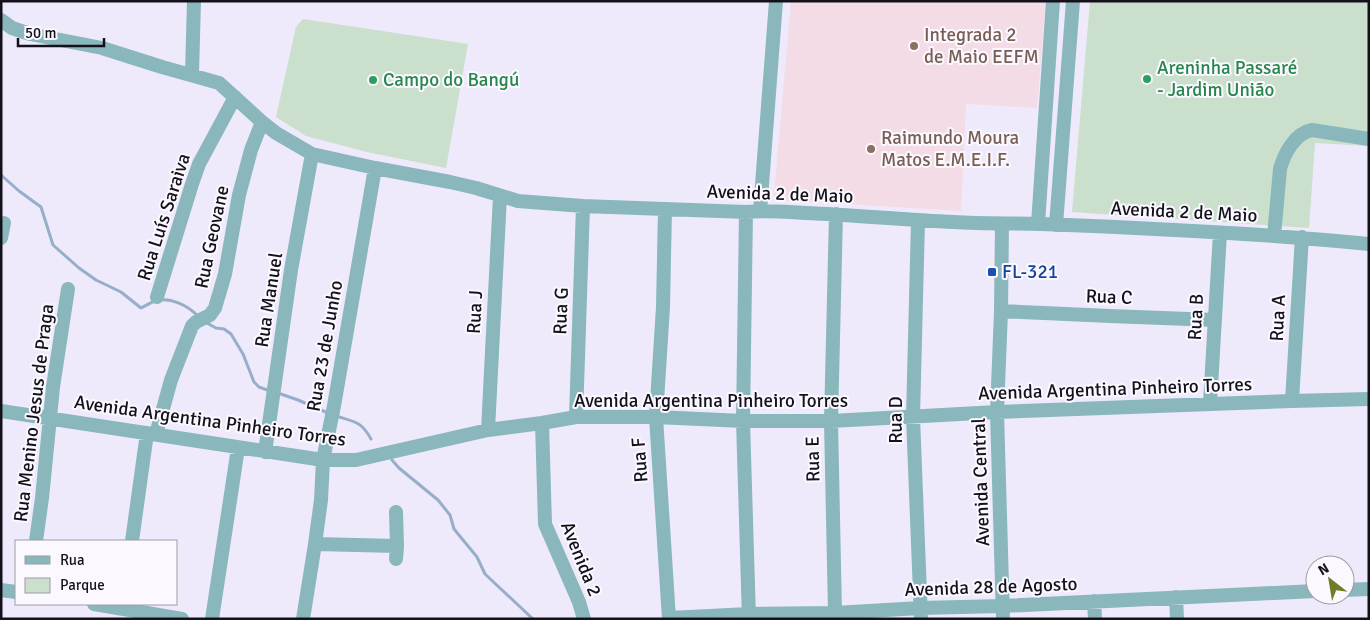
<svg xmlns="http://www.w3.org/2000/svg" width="1370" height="620" font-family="Signika,sans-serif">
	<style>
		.education { fill: #f4dce7 }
		.green { fill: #cadfcc }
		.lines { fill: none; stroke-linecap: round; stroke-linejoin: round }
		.stream { stroke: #96aec9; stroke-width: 3 }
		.minor { stroke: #8ab7bc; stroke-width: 14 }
		.education-dot { fill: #8d6e63; stroke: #fbf9ff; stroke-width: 2 }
		.leisure-dot { fill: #2e9e5b; stroke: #fbf9ff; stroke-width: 2 }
		.transit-dot { fill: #1a4fb4; stroke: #fbf9ff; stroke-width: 2 }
		.labels { text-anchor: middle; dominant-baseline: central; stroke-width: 4; stroke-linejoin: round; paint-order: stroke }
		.education-label { font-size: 19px; fill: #785e54; stroke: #fbf9ff; text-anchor: start }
		.leisure-label { font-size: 19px; fill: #27864d; stroke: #fbf9ff; text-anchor: start }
		.street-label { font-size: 19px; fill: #14111a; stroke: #fbf9ff }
		.transit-label { font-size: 19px; fill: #164399; stroke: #fbf9ff; text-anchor: start }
	</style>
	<rect width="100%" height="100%" fill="#eeeafb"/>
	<path class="education" d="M791,1H1046L1037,108L966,104L961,211L777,200L774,195Z"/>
	<path class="green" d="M1090,1H1369V146L1315,143L1309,228L1072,212Z
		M303,19L468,44L446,168L367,152L306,136L276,117L296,27Z"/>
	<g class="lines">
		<path class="stream" d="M1,175L19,191L41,207L53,245L79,268L96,280L121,292L141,308C145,306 150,303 155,301C170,296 188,306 198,316
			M205,322L216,328L224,329L231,334L243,354L254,382L259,387L270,391
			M278,393L298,400L328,413
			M336,416C355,422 361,421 371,439
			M392,460L399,468L438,500L450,515L454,529L477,557L485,574L533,619"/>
		<path class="minor" d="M1,20L12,28L30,34L102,48L162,67L219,83L262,122L276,133L312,154L375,168L450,182L476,188L518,201L583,206L746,212C766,210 786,212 806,213C856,215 904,220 954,222C983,224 1012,223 1041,224C1150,228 1260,233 1369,244
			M192,74L194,1
			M665,209L663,307L656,417L669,619
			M760,211L776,1
			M746,212L743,421L749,619
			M918,221L913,417L921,619
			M1002,224L1001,311L997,412L1003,619
			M1038,224L1053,1
			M1056,225L1073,1
			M1274,236L1280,169C1284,154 1295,133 1312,130L1369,139
			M1,238L4,223
			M157,297L192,184L199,164L235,97
			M1001,311L1110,316L1215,320
			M1292,401L1302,237
			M1210,403L1220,233
			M1,411L323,460H356L488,430L542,423L576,417H656L743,421H831L997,412L1292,401L1369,399
			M576,417L583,206
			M542,423L545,524L579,602L584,619
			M488,430L500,196
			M156,434L171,380L192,326L196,322L210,315L215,308L225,274L239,195L251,150L262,122
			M265,452L291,270L312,154
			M36,541L42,498L53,387L68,289
			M132,541L147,433
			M315,544L397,546
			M396,559L397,546L396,512
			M1,590L16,592
			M1345,590L1369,589
			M1176,597L1177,619
			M1094,601L1095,619
			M94,604L182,619
			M835,613L831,421L836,214
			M669,618L749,614L835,613L920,608L1003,606L1315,591
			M212,619L238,448
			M303,619L315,544L321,500L323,460L334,406L375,168"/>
	</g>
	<g class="education-dot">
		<circle cx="914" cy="46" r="5"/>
		<circle cx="871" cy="149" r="5"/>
	</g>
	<g class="leisure-dot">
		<circle cx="1147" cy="79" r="5"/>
		<circle cx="373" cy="80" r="5"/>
	</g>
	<rect class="transit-dot" x="987" y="267" width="10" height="10" rx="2.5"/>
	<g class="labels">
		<g class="education-label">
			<text x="924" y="35">Integrada 2<tspan x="924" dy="22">de Maio EEFM</tspan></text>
			<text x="881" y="138">Raimundo Moura<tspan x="881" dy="22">Matos E.M.E.I.F.</tspan></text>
		</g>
		<g class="leisure-label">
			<text x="1157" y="68">Areninha Passaré<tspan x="1157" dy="22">- Jardim União</tspan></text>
			<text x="383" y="80">Campo do Bangú</text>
		</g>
		<g class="street-label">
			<text transform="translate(780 194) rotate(2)">Avenida 2 de Maio</text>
			<text transform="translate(1184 212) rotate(3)">Avenida 2 de Maio</text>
			<text transform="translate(164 217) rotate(-72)">Rua Luís Saraiva</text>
			<text transform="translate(212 237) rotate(-78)">Rua Geovane</text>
			<text transform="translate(1109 297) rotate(2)">Rua C</text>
			<text transform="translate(269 300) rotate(-81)">Rua Manuel</text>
			<text transform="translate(561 311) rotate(-88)">Rua G</text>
			<text transform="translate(475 312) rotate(-87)">Rua J</text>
			<text transform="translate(1196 317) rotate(-87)">Rua B</text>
			<text transform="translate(1278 318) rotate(-87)">Rua A</text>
			<text transform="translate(325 346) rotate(-80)">Rua 23 de Junho</text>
			<text transform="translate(1115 389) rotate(-2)">Avenida Argentina Pinheiro Torres</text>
			<text x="711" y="401">Avenida Argentina Pinheiro Torres</text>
			<text transform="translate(34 413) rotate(-83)">Rua Menino Jesus de Praga</text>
			<text transform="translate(896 420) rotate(-90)">Rua D</text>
			<text transform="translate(210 421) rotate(8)">Avenida Argentina Pinheiro Torres</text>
			<text transform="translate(813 459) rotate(-91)">Rua E</text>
			<text transform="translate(640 460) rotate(-94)">Rua F</text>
			<text transform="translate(981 482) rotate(-92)">Avenida Central</text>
			<text transform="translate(581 559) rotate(68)">Avenida 2</text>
			<text transform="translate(991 587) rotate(-2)">Avenida 28 de Agosto</text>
		</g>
		<g class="transit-label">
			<text x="1002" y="272">FL-321</text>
		</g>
	</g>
	<rect width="1370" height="620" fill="none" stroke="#14111a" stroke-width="5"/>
	<rect x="15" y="540" width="162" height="65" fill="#fbf9ff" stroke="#9f9ca3"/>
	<rect x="25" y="556" width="25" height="8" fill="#8ab7bc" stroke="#9f9ca3"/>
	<text x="60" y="565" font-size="15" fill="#14111a">Rua</text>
	<rect x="25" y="578" width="25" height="15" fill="#cadfcc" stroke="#9f9ca3"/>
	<text x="60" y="590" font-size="15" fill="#14111a">Parque</text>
	<g transform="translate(1330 580) rotate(329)"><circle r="24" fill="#fbf9ff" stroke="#9f9ca3"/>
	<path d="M0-4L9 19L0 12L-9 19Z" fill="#737b26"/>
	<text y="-8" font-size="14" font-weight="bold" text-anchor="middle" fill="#14111a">N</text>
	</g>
	<path d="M18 38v8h86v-8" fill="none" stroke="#14111a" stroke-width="2.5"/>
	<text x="25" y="38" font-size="15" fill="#14111a" stroke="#fbf9ff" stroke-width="4" paint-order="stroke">50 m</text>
</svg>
